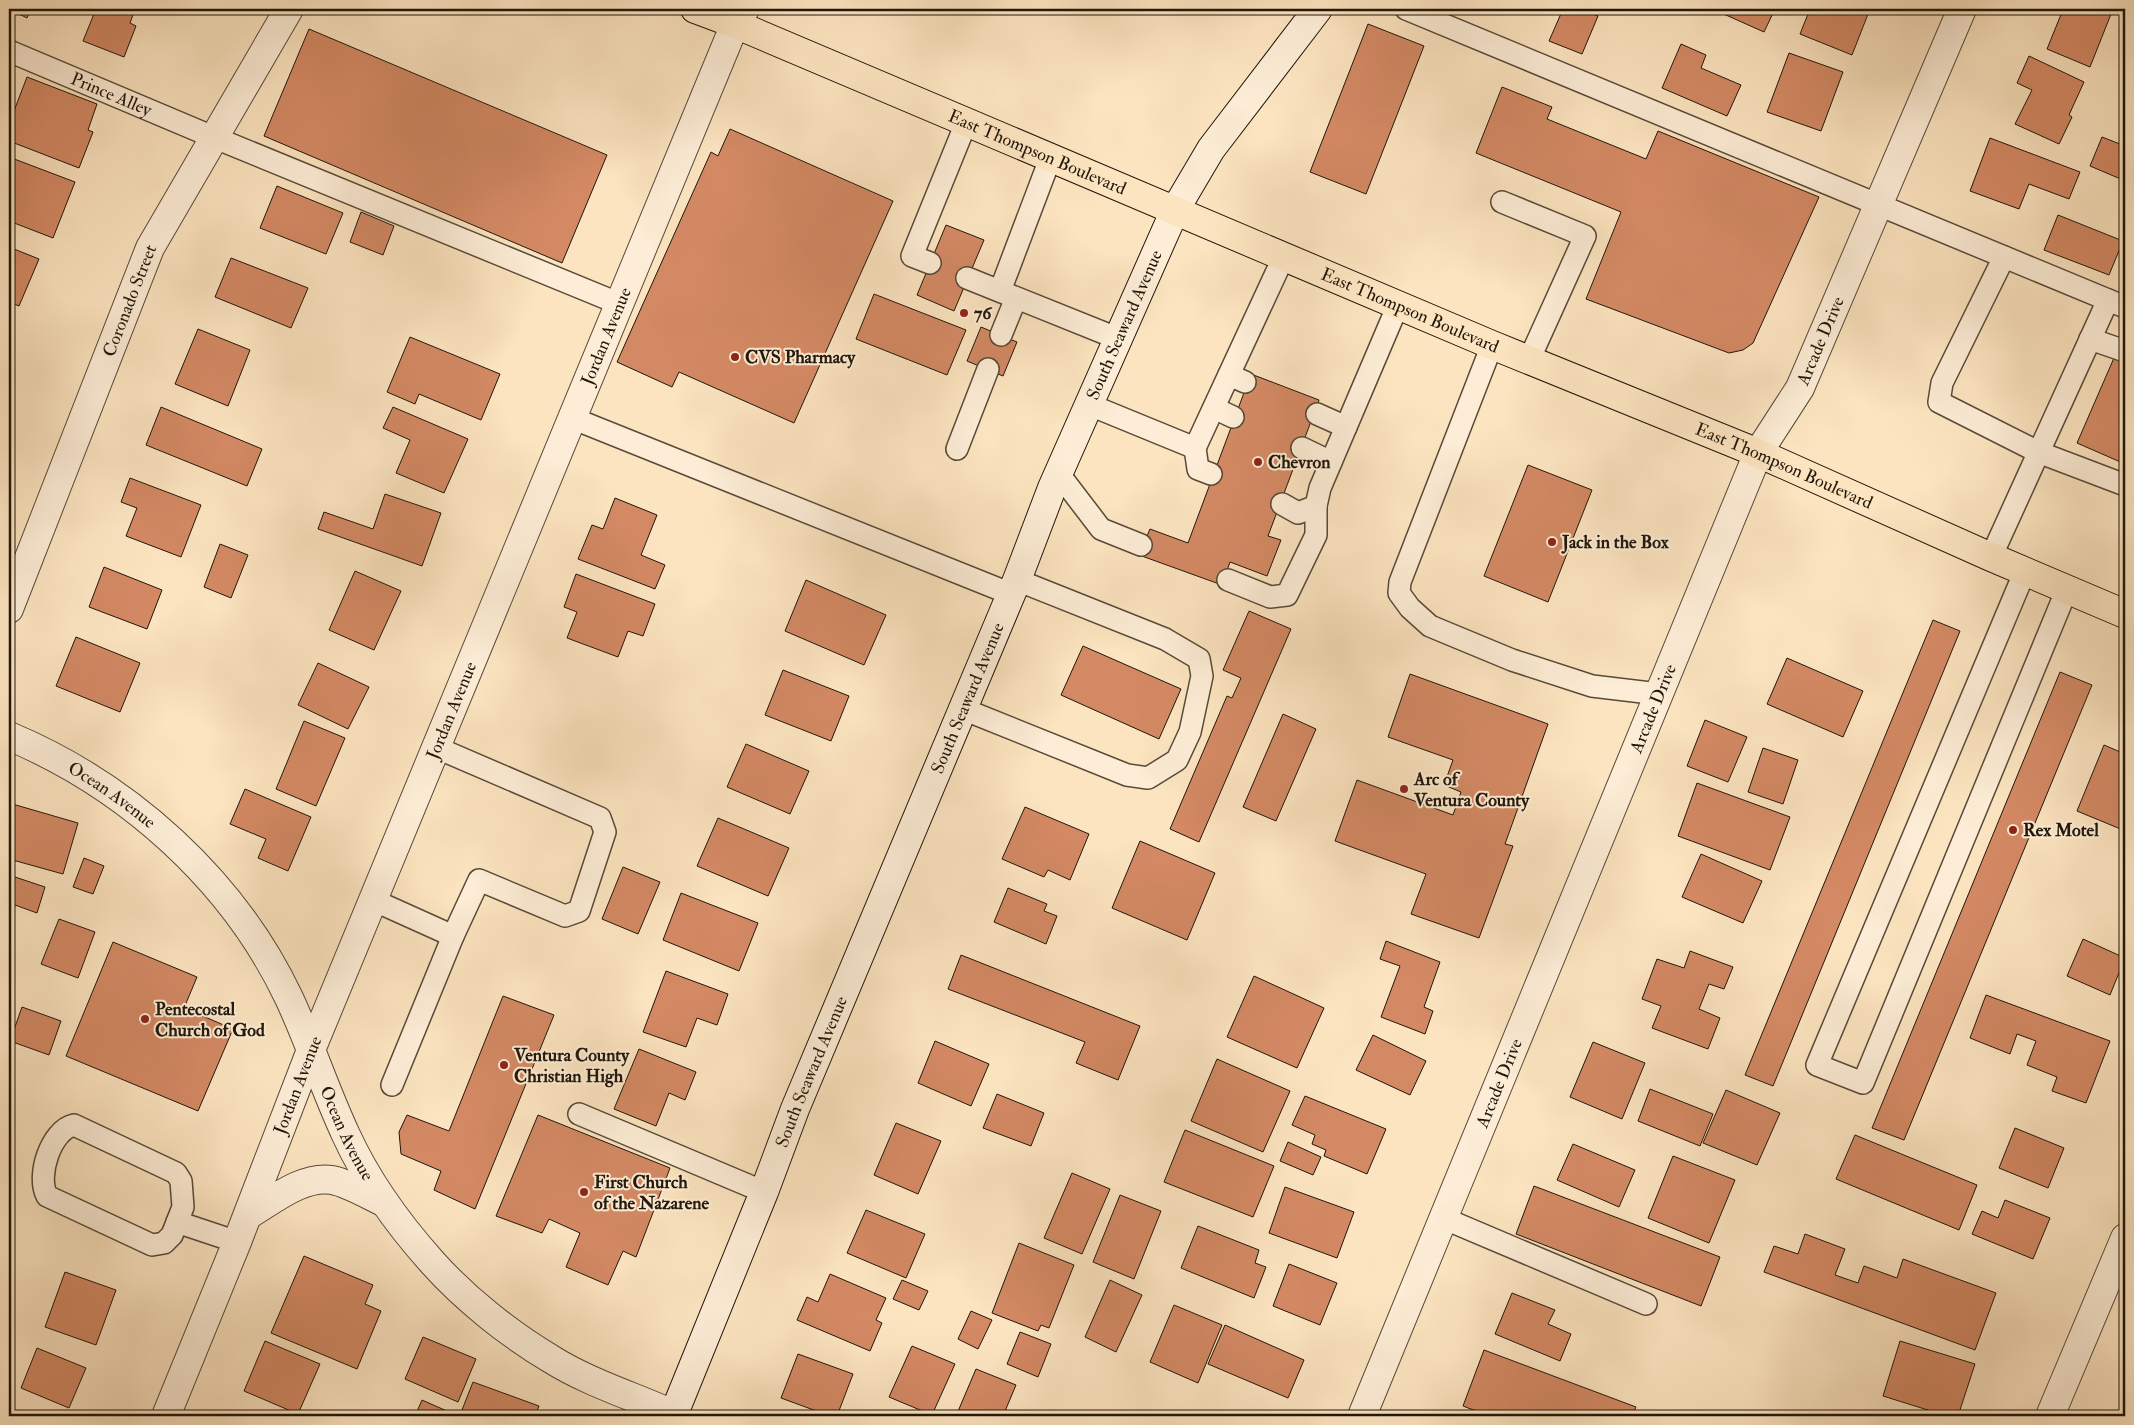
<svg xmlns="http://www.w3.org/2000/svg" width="2134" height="1425" font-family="'IM FELL Double Pica',serif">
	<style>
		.building { fill: #d38964; stroke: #201609 }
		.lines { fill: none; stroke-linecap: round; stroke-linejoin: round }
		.lane-casing { stroke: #574a37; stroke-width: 24 }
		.street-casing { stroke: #574a37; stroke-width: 30 }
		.secondary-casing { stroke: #201609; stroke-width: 30 }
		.primary-casing { stroke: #201609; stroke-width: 30 }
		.lane { stroke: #fdedd6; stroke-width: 21 }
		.street { stroke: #fdedd6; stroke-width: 28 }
		.secondary { stroke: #fdedd6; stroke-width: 28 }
		.primary { stroke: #fce4c0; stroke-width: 28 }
		.poi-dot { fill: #8f2418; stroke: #fdedd6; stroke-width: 2 }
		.labels { text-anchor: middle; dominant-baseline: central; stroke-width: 4; stroke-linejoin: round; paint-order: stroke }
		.street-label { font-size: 18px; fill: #201609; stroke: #fdedd6 }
		.poi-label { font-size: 18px; font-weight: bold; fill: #201609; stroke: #fdedd6; text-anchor: start }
	</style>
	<rect width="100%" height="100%" fill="#fce4c0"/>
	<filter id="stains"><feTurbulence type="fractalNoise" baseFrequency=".004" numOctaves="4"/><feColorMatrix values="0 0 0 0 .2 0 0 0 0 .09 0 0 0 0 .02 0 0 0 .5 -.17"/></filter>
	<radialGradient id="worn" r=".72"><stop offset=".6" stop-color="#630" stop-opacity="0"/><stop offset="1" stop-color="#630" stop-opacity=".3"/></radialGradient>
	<path class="building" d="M9,9H31L27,18Z
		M96,9H135L130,23L136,26L124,57L83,41Z
		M1563,9H1581L1598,16L1582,54L1549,41Z
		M1718,9H1775L1764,32L1717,11Z
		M1810,9H1870L1852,55L1800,34Z
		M2054,9H2113L2090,67L2047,49L2062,12Z
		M2125,17V33L2119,31Z
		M1368,24L1424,46L1366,194L1310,172Z
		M309,29L607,155L562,263L264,136Z
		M1681,44L1706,55L1701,68L1741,85L1727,116L1662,88Z
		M1789,53L1843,72L1821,131L1767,112Z
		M2029,56L2084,82L2069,115L2072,117L2059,144L2015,124L2032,90L2017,83Z
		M27,77L97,104L88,130L93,132L79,168L9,141V124Z
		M2125,78V91L2120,89Z
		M1502,87L1552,107L1547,119L1646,159L1658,131L1819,197L1753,343L1743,350L1729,353L1586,299L1621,212L1476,153Z
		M730,129L893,201L794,423L679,372L672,387L617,362L711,152L718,156Z
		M2102,137L2125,146V176L2123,180L2090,166Z
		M1990,138L2080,172L2069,199L2029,184L2019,209L1970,191Z
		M9,157L75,182L53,238L9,221Z
		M277,186L343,213L326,254L260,228Z
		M361,212L394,226L383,255L350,242Z
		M2058,215L2123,241L2109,275L2044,250Z
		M946,225L984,240L954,311L917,295Z
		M9,247L39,259L19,306L9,302Z
		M231,258L308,288L291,328L215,297Z
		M874,294L966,330L947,375L856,339Z
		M981,327L1017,342L1003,376L967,361Z
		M198,329L250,350L228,406L175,384Z
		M410,337L500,374L481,420L419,394L415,404L387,392Z
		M2117,351L2125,355V464L2077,443Z
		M1251,374L1319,400L1268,536L1281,540L1267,576L1230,562L1222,585L1139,555L1150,529L1188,543Z
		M161,407L262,449L247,486L146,445Z
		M393,407L468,439L444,493L396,473L410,440L383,428Z
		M1528,465L1592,490L1548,602L1484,576Z
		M130,478L201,505L181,557L126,536L137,508L121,502Z
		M385,494L441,513L422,566L318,529L324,512L373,529Z
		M615,498L657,515L641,555L665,565L655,589L578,559L592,525L603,529Z
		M220,544L248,555L231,598L204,587Z
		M104,567L162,590L147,629L89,607Z
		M355,571L401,591L374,650L329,630Z
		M576,574L655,604L643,636L628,631L618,657L567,638L577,612L564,607Z
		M806,580L886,615L864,665L785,631Z
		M1249,611L1291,629L1199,842L1170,829L1227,696L1232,698L1241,678L1223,670Z
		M1933,620L1960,631L1773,1086L1745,1075Z
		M76,637L140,663L120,712L56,686Z
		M1083,646L1181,689L1159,739L1061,695Z
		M1787,658L1863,691L1843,737L1767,704Z
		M318,663L369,687L348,729L298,705Z
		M783,670L849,696L831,741L765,715Z
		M2060,672L2092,685L1904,1140L1872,1128Z
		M1410,674L1548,724L1505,844L1513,846L1479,938L1411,914L1426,874L1335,841L1357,780L1453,815L1461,792L1444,785L1453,760L1388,737Z
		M1283,714L1316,729L1276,821L1243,807Z
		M1705,720L1747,737L1728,782L1687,766Z
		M304,721L345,738L316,806L276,789Z
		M746,744L809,771L790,814L727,787Z
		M2104,745L2125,754V824L2123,830L2077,811Z
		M1763,748L1798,760L1783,804L1748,792Z
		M1697,783L1790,817L1770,870L1678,836Z
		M245,789L311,817L288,871L258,858L266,839L230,824Z
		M9,803L78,823L63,874L9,859Z
		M1025,807L1089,834L1070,880L1048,870L1044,877L1002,859Z
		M718,818L789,848L768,896L697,866Z
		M1140,841L1215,873L1187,940L1112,908Z
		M1701,854L1762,881L1743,923L1682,897Z
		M84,858L104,866L93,894L73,887Z
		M623,867L660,882L638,934L602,919Z
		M9,875L45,887L37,913L15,905L9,925Z
		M1008,888L1047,904L1044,911L1057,916L1046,944L994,922Z
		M681,893L758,923L739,971L663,940Z
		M59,919L95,932L78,978L41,964Z
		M2083,939L2125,958L2110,995L2067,976Z
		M1386,941L1440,962L1424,1007L1433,1011L1425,1034L1381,1017L1400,966L1380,959Z
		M113,942L197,977L184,1008L233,1029L198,1111L66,1056Z
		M1690,951L1733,967L1724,989L1709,984L1699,1009L1720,1018L1708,1049L1652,1028L1661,1006L1642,999L1657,959L1684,968Z
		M961,955L1140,1026L1118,1080L1076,1063L1085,1042L948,989Z
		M666,971L728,994L717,1025L697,1018L686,1047L643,1032Z
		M1254,976L1324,1008L1297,1068L1227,1037Z
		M1986,995L2110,1041L2086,1103L2052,1091L2057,1077L2027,1065L2036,1041L2017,1034L2010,1054L1970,1038Z
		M503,996L554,1015L475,1209L434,1190L441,1171L401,1154L399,1132L407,1115L449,1131Z
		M22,1007L61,1021L49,1055L10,1041Z
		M1373,1035L1426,1061L1410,1095L1356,1070Z
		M935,1041L989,1064L971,1106L918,1083Z
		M1593,1042L1645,1063L1622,1119L1570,1097Z
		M639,1049L696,1072L685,1100L669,1093L656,1126L614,1109Z
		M1217,1059L1290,1091L1263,1152L1191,1121Z
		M1650,1089L1713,1114L1700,1146L1638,1121Z
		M1726,1090L1780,1113L1757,1165L1703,1143Z
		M997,1094L1044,1113L1031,1146L983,1128Z
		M1305,1096L1386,1129L1367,1174L1324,1156L1326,1150L1312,1144L1315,1135L1292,1125Z
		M538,1115L670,1168L636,1257L623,1251L608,1285L566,1267L580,1233L549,1219L542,1233L496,1216Z
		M896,1123L941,1141L918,1194L874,1175Z
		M2015,1128L2064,1148L2048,1188L1999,1168Z
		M1185,1130L1274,1166L1253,1217L1164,1182Z
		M1855,1135L1977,1185L1959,1230L1836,1179Z
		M1288,1142L1321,1157L1313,1175L1280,1161Z
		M1573,1144L1635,1170L1619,1207L1557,1180Z
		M1673,1156L1735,1180L1709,1243L1648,1218Z
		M1072,1173L1110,1189L1082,1254L1044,1238Z
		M1534,1186L1720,1257L1701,1306L1516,1234Z
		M1285,1187L1354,1212L1337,1258L1269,1233Z
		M1120,1195L1161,1211L1134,1279L1093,1262Z
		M2005,1200L2050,1218L2033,1259L1972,1234L1982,1211L1998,1218Z
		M866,1210L925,1234L906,1278L847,1253Z
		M1198,1226L1259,1250L1255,1263L1266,1267L1254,1298L1181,1268Z
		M1805,1234L1845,1249L1835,1275L1858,1283L1864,1266L1897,1278L1903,1259L1996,1293L1975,1350L1764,1272L1774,1246L1798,1254Z
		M1019,1243L1074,1265L1049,1328L1041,1325L1038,1331L992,1313Z
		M304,1256L373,1285L365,1304L381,1311L357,1369L271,1333Z
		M1289,1264L1337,1283L1320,1325L1273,1306Z
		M65,1272L116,1290L96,1345L45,1327Z
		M830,1274L886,1298L876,1320L882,1323L870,1351L797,1320L807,1297L818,1302Z
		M902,1280L928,1291L919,1310L893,1299Z
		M1110,1280L1142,1295L1116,1352L1085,1337Z
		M1512,1293L1555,1310L1548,1324L1571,1334L1560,1361L1495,1334Z
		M1174,1305L1222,1325L1198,1383L1150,1362Z
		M971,1311L992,1320L978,1349L958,1339Z
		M1225,1325L1304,1360L1288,1398L1208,1364Z
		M1020,1332L1051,1344L1038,1377L1007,1364Z
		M423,1337L476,1359L458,1402L405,1379Z
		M265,1341L320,1364L298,1414L244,1391Z
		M1900,1341L1975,1364L1958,1416H1947L1883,1396Z
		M912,1346L955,1364L932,1415L889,1397Z
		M37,1348L86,1368L69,1408L21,1388Z
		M1484,1350L1636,1407L1632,1416H1489L1463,1406Z
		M798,1354L853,1374L837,1416H830L781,1398Z
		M976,1369L1016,1385L1003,1416H956Z
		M473,1382L539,1406L535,1416H480L462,1410Z
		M422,1400L456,1415L455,1416H415Z"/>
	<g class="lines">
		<g class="lane-casing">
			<g id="lane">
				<path d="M1406,9L2125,307"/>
				<path id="s1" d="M9,51L213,137L620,304"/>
				<path d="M1502,202L1585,236L1529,360"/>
				<path d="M2004,257L1942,383L1939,402L2038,452L2125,485"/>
				<path d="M930,263L912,256L966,123"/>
				<path d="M967,278L1119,339"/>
				<path d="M1000,291L1050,159"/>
				<path d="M1001,335L1016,298"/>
				<path d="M2090,339L2125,351"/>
				<path d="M1492,345L1400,582L1399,593L1410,608L1430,626L1512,660L1592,686L1659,694"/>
				<path d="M1229,375L1245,382"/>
				<path d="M1090,405L1195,448L1284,256"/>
				<path d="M1214,408L1233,417"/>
				<path d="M1317,414L1346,427"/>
				<path d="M572,418L1011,594"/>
				<path d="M1195,448L1198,469L1211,474"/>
				<path d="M1302,448L1331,462"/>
				<path d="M957,449L988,369"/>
				<path d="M1059,474L1101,529L1141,545"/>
				<path d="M1282,504L1298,513L1316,506"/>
				<path d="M1991,557L2108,300"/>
				<path d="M2025,571L1817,1065L1863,1083L2067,589"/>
				<path d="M1228,580L1270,597L1287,595L1316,535V506L1320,488L1398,305"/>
				<path d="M963,709L1127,775L1148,778L1177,760L1190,732L1202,676L1199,659L1165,639L1017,580"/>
				<path d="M373,900L453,936L479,880L565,916L579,911L605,832L600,818L435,747"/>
				<path d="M392,1085L453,936"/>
				<path d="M579,1114L764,1192"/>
				<path d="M74,1125L176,1173L181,1181L183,1207L172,1235L164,1243L152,1245L47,1196C36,1176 51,1130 74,1125Z"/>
				<path d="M1443,1218L1646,1304"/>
				<path d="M177,1222L237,1242"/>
			</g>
		</g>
		<g class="street-casing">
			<g id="street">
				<path id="s2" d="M9,609L150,248L289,9"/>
				<path id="s3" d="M9,736C128,786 233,880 289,998C310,1043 325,1090 346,1135C367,1181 399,1225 432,1262C465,1299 509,1334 551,1359C589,1383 636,1397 677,1416"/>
				<path d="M248,1215C272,1201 303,1175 332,1180C348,1183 370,1196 385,1203"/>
				<path id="s4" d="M166,1416L237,1242L311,1050L735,24L745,9"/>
				<path id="s5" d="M1362,1416L1758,453L1800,388L1962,9"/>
				<path d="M2050,1416L2125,1238"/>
			</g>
		</g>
		<g class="secondary-casing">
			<g id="secondary">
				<path id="s6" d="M673,1416L764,1192L795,1109L1017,580L1052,488L1175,210L1211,149L1318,9"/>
			</g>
		</g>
		<g class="primary-casing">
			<g id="primary">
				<path id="s7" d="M695,9L735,24L1492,345L1758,453L1991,557L2125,614"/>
			</g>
		</g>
		<use href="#lane" class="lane"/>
		<use href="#street" class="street"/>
		<use href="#secondary" class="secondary"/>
		<use href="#primary" class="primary"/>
	</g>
	<g class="poi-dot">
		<circle cx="964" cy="313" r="5"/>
		<circle cx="735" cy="357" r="5"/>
		<circle cx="1258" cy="462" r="5"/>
		<circle cx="1552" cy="542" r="5"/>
		<circle cx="1404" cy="789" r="5"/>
		<circle cx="2013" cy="830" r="5"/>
		<circle cx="145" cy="1019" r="5"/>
		<circle cx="504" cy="1065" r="5"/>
		<circle cx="584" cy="1192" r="5"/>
	</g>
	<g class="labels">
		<g class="street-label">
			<text stroke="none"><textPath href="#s1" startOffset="111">Prince Alley</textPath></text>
			<text stroke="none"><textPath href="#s7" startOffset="371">East Thompson Boulevard</textPath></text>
			<text stroke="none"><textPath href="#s2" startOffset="331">Coronado Street</textPath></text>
			<text stroke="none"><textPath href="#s7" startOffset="776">East Thompson Boulevard</textPath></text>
			<text stroke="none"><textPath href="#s6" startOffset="1181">South Seaward Avenue</textPath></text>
			<text stroke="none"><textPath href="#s4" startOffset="1166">Jordan Avenue</textPath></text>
			<text stroke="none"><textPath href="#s5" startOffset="1170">Arcade Drive</textPath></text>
			<text stroke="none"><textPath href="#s7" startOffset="1181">East Thompson Boulevard</textPath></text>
			<text stroke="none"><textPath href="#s6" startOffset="776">South Seaward Avenue</textPath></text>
			<text stroke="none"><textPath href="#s5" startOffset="765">Arcade Drive</textPath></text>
			<text stroke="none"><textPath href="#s4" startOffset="761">Jordan Avenue</textPath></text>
			<text stroke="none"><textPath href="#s3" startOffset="119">Ocean Avenue</textPath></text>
			<text stroke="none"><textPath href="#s6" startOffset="371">South Seaward Avenue</textPath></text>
			<text stroke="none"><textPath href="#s5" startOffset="360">Arcade Drive</textPath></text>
			<text stroke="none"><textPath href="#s4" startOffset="356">Jordan Avenue</textPath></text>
			<text stroke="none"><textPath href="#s3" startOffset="539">Ocean Avenue</textPath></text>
		</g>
		<g class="poi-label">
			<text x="974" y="313">76</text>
			<text x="745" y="357">CVS Pharmacy</text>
			<text x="1268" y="462">Chevron</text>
			<text x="1562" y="542">Jack in the Box</text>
			<text x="1414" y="779">Arc of<tspan x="1414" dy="21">Ventura County</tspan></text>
			<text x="2023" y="830">Rex Motel</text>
			<text x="155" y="1009">Pentecostal<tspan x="155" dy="21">Church of God</tspan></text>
			<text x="514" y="1055">Ventura County<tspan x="514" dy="21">Christian High</tspan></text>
			<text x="594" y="1182">First Church<tspan x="594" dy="21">of the Nazarene</tspan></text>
		</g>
	</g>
	<rect width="2134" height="1425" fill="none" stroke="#fce4c0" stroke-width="30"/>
	<rect x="10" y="10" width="2114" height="1405" fill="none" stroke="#201609" stroke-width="2.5"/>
	<rect x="15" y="15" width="2104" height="1395" fill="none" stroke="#201609"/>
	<rect width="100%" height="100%" filter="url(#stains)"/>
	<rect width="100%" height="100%" fill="url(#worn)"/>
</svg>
